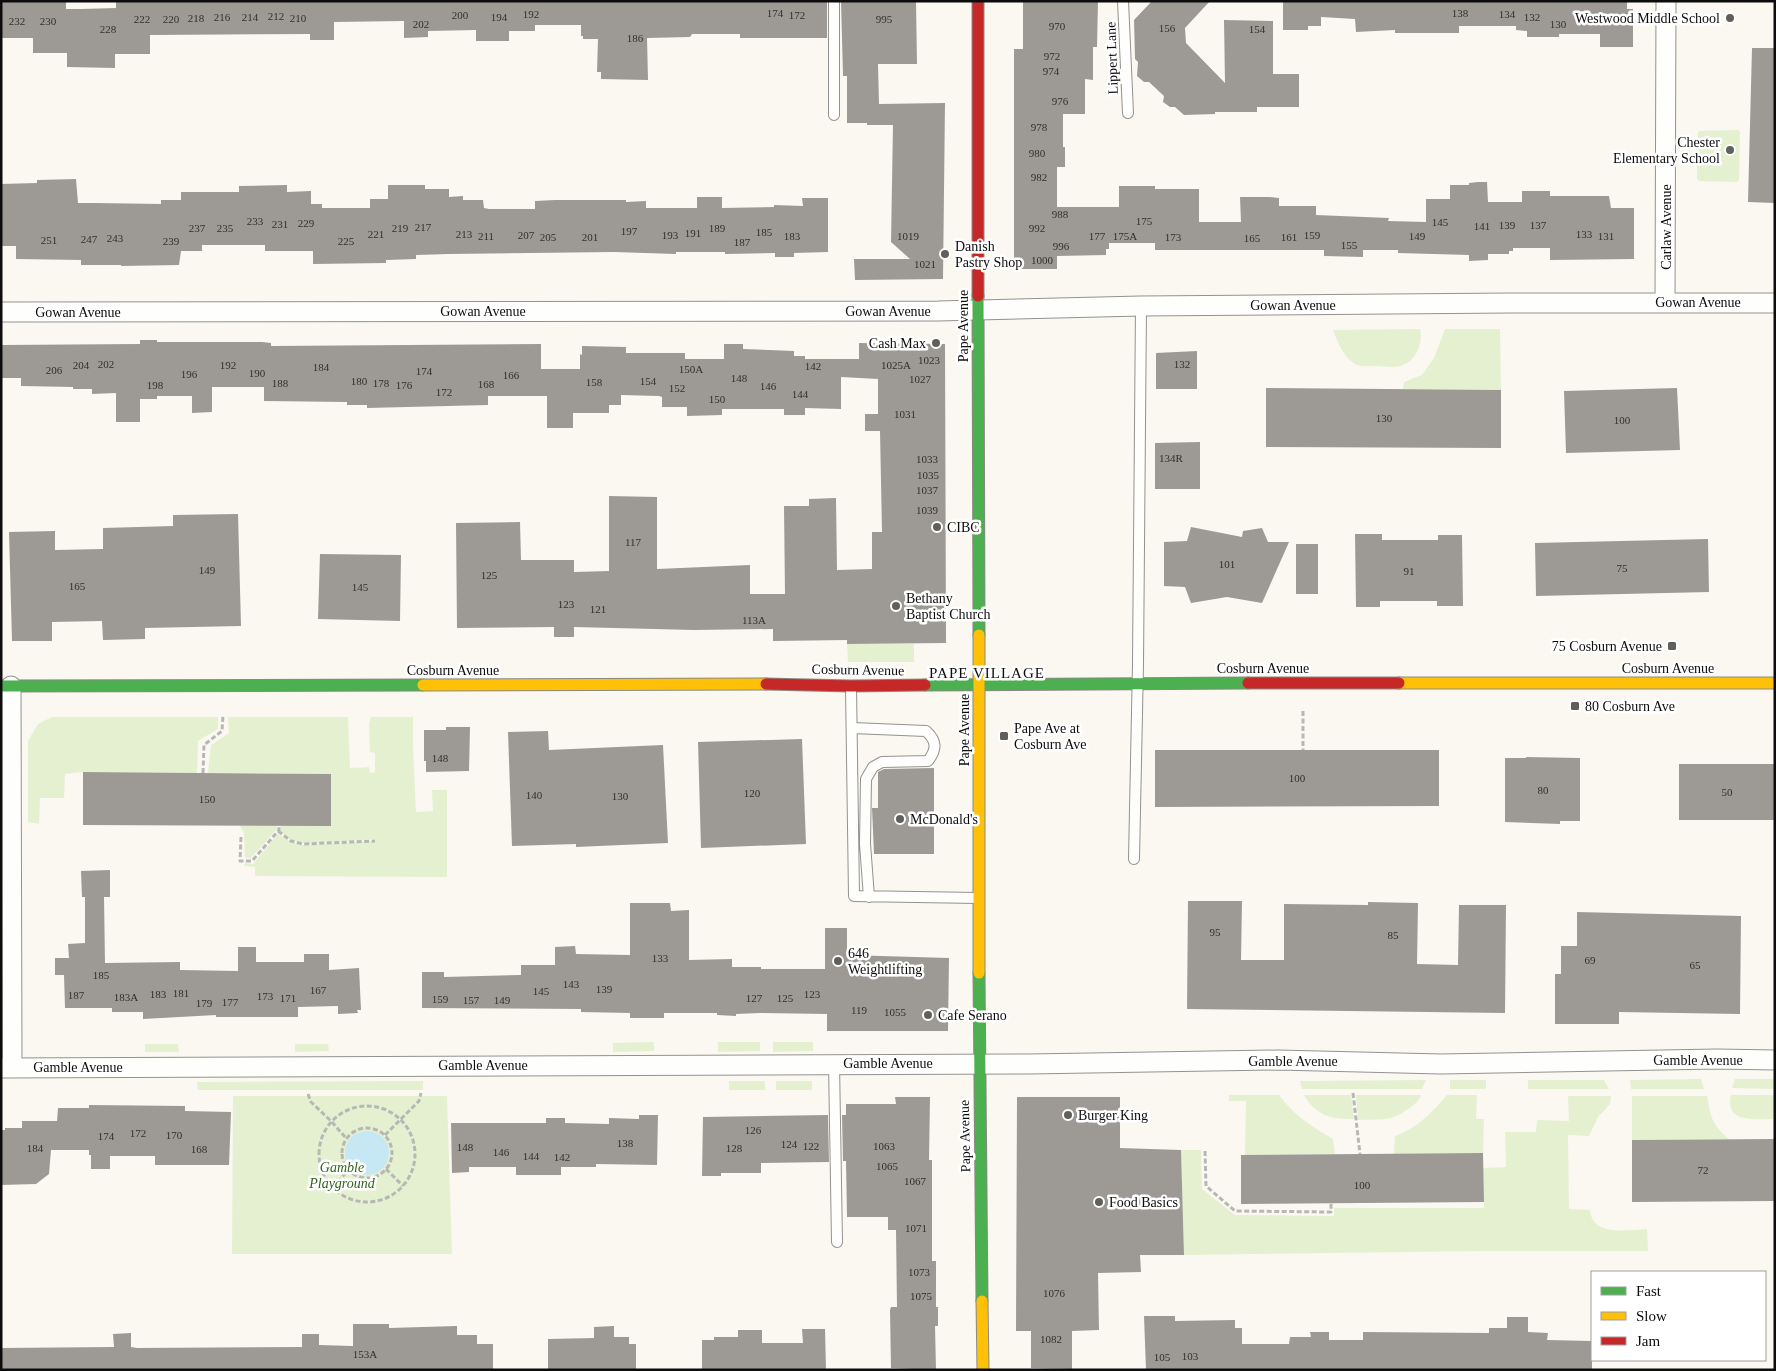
<svg xmlns="http://www.w3.org/2000/svg" width="1776" height="1371" font-family="Georgia,serif">
	<style>
		.green { fill: #e5f0d0 }
		.water { fill: #c6e8f5 }
		.building { fill: #9d9a96 }
		.lines { fill: none; stroke-linecap: round; stroke-linejoin: round }
		.lane-casing { stroke: #93928f; stroke-width: 12 }
		.street-casing { stroke: #93928f; stroke-width: 21 }
		.fast-casing { stroke: #8a8985; stroke-width: 13 }
		.slow-casing { stroke: #8a8985; stroke-width: 13 }
		.jam-casing { stroke: #8a8985; stroke-width: 13 }
		.path { stroke: #b7b7b5; stroke-width: 3; stroke-dasharray: 5 2.5; stroke-linecap: butt }
		.lane { stroke: #fefefd; stroke-width: 10 }
		.street { stroke: #fefefd; stroke-width: 19 }
		.fast { stroke: #4caf50; stroke-width: 11 }
		.slow { stroke: #ffc107; stroke-width: 11 }
		.jam { stroke: #c62828; stroke-width: 11 }
		.poi-dot { fill: #5f5f5c; stroke: #fff; stroke-width: 2 }
		.labels { text-anchor: middle; dominant-baseline: central; stroke-width: 5; stroke-linejoin: round; paint-order: stroke }
		.number-label { font-size: 11px; fill: #30302e }
		.poi-label { font-size: 14px; fill: #0c0c0c; stroke: #fff; text-anchor: start }
		.street-label { font-size: 14px; fill: #0c0c0c; stroke: #fff }
		.park-label { font-size: 14px; font-style: italic; fill: #30641c; stroke: #fff }
		.neighbourhood-label { font-size: 15px; letter-spacing: 1px; fill: #0c0c0c; stroke: #fff }
	</style>
	<rect width="100%" height="100%" fill="#faf8f0"/>
	<path class="green" d="M1738,130L1740,132L1739,180L1737,182L1699,181L1697,179L1698,132L1699,131Z
		M1420,329C1423,344 1416,362 1400,366C1393,368 1383,366 1376,366C1371,366 1362,367 1357,365C1344,359 1338,343 1333,330Z
		M1445,329H1500L1501,390L1403,389L1404,382L1422,375L1434,358Z
		M847,644H914V662H848Z
		M52,717H218V729L198,741L197,773L83,772L65,774L64,798H40L39,824L28,822V741L38,724Z
		M228,717H348L350,768L369,767L370,773L375,772V753L370,752L369,724L371,717H413V750L416,812L433,811L432,790H447V877L255,876V867L244,866L245,863L253,864L278,834L291,842L303,845L375,841V839L308,844L291,840L280,832L281,826H331V774L208,773L211,745L229,733Z
		M240,826H277V829L251,858H245L244,833Z
		M654,1042V1051L613,1052V1043Z
		M718,1042H760V1051L718,1052Z
		M773,1042H813V1051L773,1052Z
		M145,1044H178L179,1052H145Z
		M295,1044H328L329,1051L295,1052Z
		M1701,1079L1704,1089H1631L1630,1080Z
		M1735,1079H1775V1089L1732,1088Z
		M1426,1080L1422,1089H1302L1300,1081Z
		M1450,1080H1486V1089H1450Z
		M1528,1080H1604L1609,1089H1528Z
		M423,1081V1090H198L197,1082Z
		M729,1081H765V1090H729Z
		M776,1081H812V1090H776Z
		M1229,1095H1279C1295,1116 1311,1126 1333,1139L1335,1154L1245,1155L1246,1101H1229Z
		M1304,1095H1351L1354,1119C1331,1119 1316,1116 1304,1095Z
		M1356,1095H1421C1419,1101 1416,1103 1411,1107C1392,1122 1381,1119 1358,1120Z
		M1447,1095H1477L1476,1119H1484L1483,1153L1394,1154L1395,1136C1416,1129 1433,1112 1447,1095Z
		M1731,1095H1775V1119C1757,1119 1724,1124 1731,1095Z
		M233,1096H447L452,1254H232Z
		M1568,1096H1611L1610,1104L1598,1117L1589,1136L1568,1135L1569,1209L1590,1210C1592,1237 1628,1230 1647,1229L1648,1251H1485L1184,1255L1181,1150H1201L1202,1189L1235,1215L1334,1216V1208H1484L1483,1168L1506,1167L1505,1132H1536L1537,1120L1569,1121Z
		M1632,1096H1707C1711,1119 1712,1124 1729,1139L1632,1140Z"/>
	<path class="water" d="M345 1153a22 22 0 1 1 44 0a22 22 0 1 1-44 0Z"/>
	<path class="building" d="M2,1H66V9H82L116,8V1H827V38H740V34H692L690,37L647,38L648,80L601,79V72H597L598,39H583V36H581V25H535V31H509V41H476V30L428,31V37L404,38V21L334,22V40H310V34L150,35V54H115V68L67,67V53H33V38H2Z
		M841,1H916L917,64H878L879,104L945,103L943,279L855,280L854,259H910L891,242L893,125H867V123H847V76H843Z
		M1023,1H1098L1097,47H1093V80L1085,79V114H1063V147H1065V167H1057V207H1119V186H1155V189H1199V222H1241L1240,197H1269L1279,198V206H1316V215L1389,218L1388,221L1426,222V199H1450V185H1469V183L1478,182H1487L1488,202H1522V191H1550V196H1609L1611,208H1634V259L1550,260V248H1513V251H1509V254H1488V260L1469,261V255L1398,253V250H1363V257L1324,256V250H1155V243H1109V249H1106V255L1057,256V269H1014V49H1023Z
		M1152,1H1210L1185,28L1186,43L1225,83L1224,20L1273,21V74H1299V107H1257V112H1215V114L1184,115L1175,107H1170L1163,102L1164,96L1149,82H1144L1137,76L1138,62L1135,59L1134,20Z
		M1283,1H1627V9H1633V47H1600V34H1559V37H1527V31L1516,30V26H1459V33H1395V30L1356,32L1355,19L1321,17V26H1308V30H1283Z
		M1752,48H1775V203L1748,202Z
		M76,179L78,203H95L161,204V200H181V192H239V186L287,185V192L311,191V204H322V208H370V199H388V185H425V189H449V197L463,196V200H483L484,208L489,209H535V201L555,200H626V202L646,201V208H697V197H722V208L774,207V205L803,206L802,198H828V252L794,253V257H775V253L725,254V252H676V254L614,252L449,254L416,255V259L386,260V263L313,264V251H265V245H202V251H181L179,265L121,266V265H81V260L16,259V246H1V184L37,183V180Z
		M140,340H157V342H262L271,343V346L541,344V369H580V354L582,355V346L626,347V353H685V359H724V344H743V349L794,351V356H805V359H859V343L945,344L946,643L847,644V640L773,641V629L694,630L574,627V637H554V627L457,628L456,523L520,522L521,560H574V572L609,571V496L657,497V569L750,565V594H785L784,506H809V499L836,498L837,570L872,569V532H882L880,431H865V414H878V379L841,377V409L805,408V415H784V409H722V415L687,416V407H662V397L659,396L621,395V405H609V413H573V428H547V396H488V405L367,408V405H347V402L264,401V387H212V412L192,413V396H157V399H140V422H116V393L92,394V389H73V387L21,386V378H1V345L140,344Z
		M1197,351V389H1156V353Z
		M1266,388L1501,390V448L1266,447Z
		M1677,388L1680,450L1566,453L1564,391Z
		M1200,442V489H1155V443Z
		M238,514L241,626L145,628V639L103,640L102,621L52,622V641H12L9,532L55,531V550L103,549V528L173,526V515Z
		M1191,527L1242,537L1243,531L1262,528L1268,542H1289L1262,603L1227,597L1191,603L1185,587L1164,586V542L1187,541Z
		M1355,534H1382V540H1438V535H1462L1463,606H1437V601H1380V607H1356Z
		M1708,539L1709,592L1536,596L1535,543Z
		M1296,544H1318V594H1296Z
		M320,554L401,555L400,621L318,619Z
		M446,727H470L469,771L426,772V761H424V730H446Z
		M548,731L549,750L663,745L668,843L576,847V844L512,846L508,732Z
		M802,739L806,844L701,848L698,742Z
		M1155,750H1439V806L1155,807Z
		M1526,757L1580,758V821H1560V824L1505,822V758H1526Z
		M1679,764H1775V820H1679Z
		M934,768V854H874L872,808H878V772L884,769Z
		M83,772L331,774V826L83,825Z
		M110,870V897H104L105,963L180,962V970L238,971V947H256V962H304V954H329V970L359,968L361,1010H357L358,1013L338,1014V1006L298,1007V1017H216V1015L143,1019V1012H112V1008H65L64,975H55V958H69L68,944L85,943V897H82L81,871Z
		M1188,901H1242L1241,960H1284V904L1368,905V902L1418,903L1417,964L1458,965L1459,905H1506L1505,1013L1187,1009Z
		M630,903H670L671,911L689,910V960L732,959V967H761V969H825V928H847V955L949,958L948,1031H827V1014L760,1013L736,1014V1016L717,1015V1013H664V1018H630V1013L581,1012V1009L422,1008V972H444V977L521,975V965H555V947L575,946L576,954L630,955Z
		M1577,912L1741,916L1740,1014L1619,1012V1024H1555V974H1561V946H1577Z
		M895,1097H930L929,1160H932V1261H936V1307H938V1326H935L936,1370L891,1368L890,1310L891,1307H897L896,1230H888V1217H847L846,1161H843L842,1115H846V1104H896Z
		M1017,1097H1120V1148L1181,1150L1184,1255H1140L1141,1272L1098,1273L1099,1330L1072,1331V1369L1031,1368V1331H1016Z
		M89,1105L185,1106V1111L231,1112L229,1165H155V1156H110V1169H91V1155H89V1150H51L49,1174L36,1184L1,1185V1130H5V1128H22V1121H57L58,1108H89Z
		M639,1115H658L657,1165L596,1164V1167H561V1175H516V1167H469V1172L452,1173L451,1123H546V1118H565V1123L609,1124V1118L639,1119Z
		M828,1115L829,1162L761,1163V1173H721V1176H702L703,1117Z
		M1775,1139V1201L1632,1202V1140Z
		M1483,1153L1484,1202L1241,1204V1155Z
		M1144,1316H1175V1321L1235,1320V1328H1242V1344H1289L1290,1337H1311L1310,1332H1329V1340H1363V1332L1489,1333V1328H1507V1317H1528V1332L1548,1333L1547,1340L1592,1341V1370H1146Z
		M353,1324H389V1328L457,1326V1335H477V1344H493V1370H1V1348L114,1347L113,1334L131,1333V1347L137,1348L302,1347V1334H319V1345L353,1346Z
		M614,1326V1337H629V1344H636V1370H548V1339L594,1338V1327Z
		M802,1329H825L826,1370H702V1340H714V1337H738V1330H762V1343H803Z"/>
	<g class="lines">
		<g class="lane-casing">
			<path id="lane" d="M834,1V115
				M1123,1L1128,113
				M851,687L854,896L978,898
				M852,728L926,731C937,741 937,749 928,761L882,762L873,767L866,779L865,844L869,897
				M1134,859L1138,664L1141,306
				M834,1063L837,1242"/>
		</g>
		<g class="street-casing">
			<path id="street" d="M1665,302L1666,1
				M1,312L938,311L1141,306L1510,303H1775
				M11,686L12,1068
				M1,1068L1029,1064L1278,1060L1441,1064L1717,1059L1775,1060"/>
		</g>
		<g class="fast-casing">
			<path id="fast" d="M978,296L979,635
				M925,685L1248,683
				M1,686L423,685
				M979,973L982,1301"/>
		</g>
		<g class="slow-casing">
			<path id="slow" d="M979,635V973
				M1399,683H1775
				M423,685L766,684
				M982,1301L983,1370"/>
		</g>
		<g class="jam-casing">
			<path id="jam" d="M978,1V296
				M1248,683H1399
				M766,684L851,686L925,685"/>
		</g>
		<path class="path" d="M1303,711V750
			M203,773L204,745L222,731L223,715
			M278,831L291,841L303,844L375,841
			M241,837L240,861H252L279,830V826
			M1353,1093L1360,1154
			M308,1094L311,1102L331,1121L346,1138
			M319 1154a48 48 0 1 1 96 0a48 48 0 1 1-96 0Z
			M342 1153a25 25 0 1 1 50 0a25 25 0 1 1-50 0Z
			M385,1135L419,1101L421,1093
			M1205,1151L1206,1186L1235,1211L1331,1212V1203
			M386,1169L403,1186
			M333,1188L348,1170"/>
		<use href="#lane" class="lane"/>
		<use href="#street" class="street"/>
		<use href="#fast" class="fast"/>
		<use href="#slow" class="slow"/>
		<use href="#jam" class="jam"/>
	</g>
	<g class="poi-dot">
		<circle cx="1730" cy="18" r="5"/>
		<circle cx="1730" cy="150" r="5"/>
		<circle cx="945" cy="254" r="5"/>
		<circle cx="936" cy="343" r="5"/>
		<circle cx="937" cy="527" r="5"/>
		<circle cx="896" cy="606" r="5"/>
		<rect x="1667" y="641" width="10" height="10" rx="2.5"/>
		<rect x="1570" y="701" width="10" height="10" rx="2.5"/>
		<rect x="999" y="731" width="10" height="10" rx="2.5"/>
		<circle cx="900" cy="819" r="5"/>
		<circle cx="838" cy="961" r="5"/>
		<circle cx="928" cy="1015" r="5"/>
		<circle cx="1068" cy="1115" r="5"/>
		<circle cx="1099" cy="1202" r="5"/>
	</g>
	<g class="labels">
		<g class="number-label">
			<text x="775" y="13">174</text>
			<text x="1460" y="13">138</text>
			<text x="531" y="14">192</text>
			<text x="1507" y="14">134</text>
			<text x="460" y="15">200</text>
			<text x="797" y="15">172</text>
			<text x="276" y="16">212</text>
			<text x="222" y="17">216</text>
			<text x="250" y="17">214</text>
			<text x="499" y="17">194</text>
			<text x="1532" y="17">132</text>
			<text x="196" y="18">218</text>
			<text x="298" y="18">210</text>
			<text x="142" y="19">222</text>
			<text x="171" y="19">220</text>
			<text x="884" y="19">995</text>
			<text x="17" y="21">232</text>
			<text x="48" y="21">230</text>
			<text x="421" y="24">202</text>
			<text x="1558" y="24">130</text>
			<text x="1057" y="26">970</text>
			<text x="1167" y="28">156</text>
			<text x="108" y="29">228</text>
			<text x="1257" y="29">154</text>
			<text x="635" y="38">186</text>
			<text x="1052" y="56">972</text>
			<text x="1051" y="71">974</text>
			<text x="1060" y="101">976</text>
			<text x="1039" y="127">978</text>
			<text x="1037" y="153">980</text>
			<text x="1039" y="177">982</text>
			<text x="1060" y="214">988</text>
			<text x="255" y="221">233</text>
			<text x="1144" y="221">175</text>
			<text x="1440" y="222">145</text>
			<text x="306" y="223">229</text>
			<text x="280" y="224">231</text>
			<text x="1507" y="225">139</text>
			<text x="1538" y="225">137</text>
			<text x="1482" y="226">141</text>
			<text x="423" y="227">217</text>
			<text x="197" y="228">237</text>
			<text x="225" y="228">235</text>
			<text x="400" y="228">219</text>
			<text x="717" y="228">189</text>
			<text x="1037" y="228">992</text>
			<text x="629" y="231">197</text>
			<text x="764" y="232">185</text>
			<text x="693" y="233">191</text>
			<text x="376" y="234">221</text>
			<text x="464" y="234">213</text>
			<text x="1584" y="234">133</text>
			<text x="526" y="235">207</text>
			<text x="670" y="235">193</text>
			<text x="1312" y="235">159</text>
			<text x="486" y="236">211</text>
			<text x="792" y="236">183</text>
			<text x="908" y="236">1019</text>
			<text x="1097" y="236">177</text>
			<text x="1125" y="236">175A</text>
			<text x="1417" y="236">149</text>
			<text x="1606" y="236">131</text>
			<text x="548" y="237">205</text>
			<text x="590" y="237">201</text>
			<text x="1173" y="237">173</text>
			<text x="1289" y="237">161</text>
			<text x="115" y="238">243</text>
			<text x="1252" y="238">165</text>
			<text x="89" y="239">247</text>
			<text x="49" y="240">251</text>
			<text x="171" y="241">239</text>
			<text x="346" y="241">225</text>
			<text x="742" y="242">187</text>
			<text x="1349" y="245">155</text>
			<text x="1061" y="246">996</text>
			<text x="1042" y="260">1000</text>
			<text x="925" y="264">1021</text>
			<text x="929" y="360">1023</text>
			<text x="106" y="364">202</text>
			<text x="1182" y="364">132</text>
			<text x="81" y="365">204</text>
			<text x="228" y="365">192</text>
			<text x="896" y="365">1025A</text>
			<text x="813" y="366">142</text>
			<text x="321" y="367">184</text>
			<text x="691" y="369">150A</text>
			<text x="54" y="370">206</text>
			<text x="424" y="371">174</text>
			<text x="257" y="373">190</text>
			<text x="189" y="374">196</text>
			<text x="511" y="375">166</text>
			<text x="739" y="378">148</text>
			<text x="920" y="379">1027</text>
			<text x="359" y="381">180</text>
			<text x="648" y="381">154</text>
			<text x="594" y="382">158</text>
			<text x="280" y="383">188</text>
			<text x="381" y="383">178</text>
			<text x="486" y="384">168</text>
			<text x="155" y="385">198</text>
			<text x="404" y="385">176</text>
			<text x="768" y="386">146</text>
			<text x="677" y="388">152</text>
			<text x="444" y="392">172</text>
			<text x="800" y="394">144</text>
			<text x="717" y="399">150</text>
			<text x="905" y="414">1031</text>
			<text x="1384" y="418">130</text>
			<text x="1622" y="420">100</text>
			<text x="1171" y="458">134R</text>
			<text x="927" y="459">1033</text>
			<text x="928" y="475">1035</text>
			<text x="927" y="490">1037</text>
			<text x="927" y="510">1039</text>
			<text x="633" y="542">117</text>
			<text x="1227" y="564">101</text>
			<text x="1622" y="568">75</text>
			<text x="207" y="570">149</text>
			<text x="1409" y="571">91</text>
			<text x="489" y="575">125</text>
			<text x="77" y="586">165</text>
			<text x="360" y="587">145</text>
			<text x="566" y="604">123</text>
			<text x="598" y="609">121</text>
			<text x="754" y="620">113A</text>
			<text x="440" y="758">148</text>
			<text x="1297" y="778">100</text>
			<text x="1543" y="790">80</text>
			<text x="1727" y="792">50</text>
			<text x="752" y="793">120</text>
			<text x="534" y="795">140</text>
			<text x="620" y="796">130</text>
			<text x="207" y="799">150</text>
			<text x="1215" y="932">95</text>
			<text x="1393" y="935">85</text>
			<text x="660" y="958">133</text>
			<text x="1590" y="960">69</text>
			<text x="1695" y="965">65</text>
			<text x="101" y="975">185</text>
			<text x="571" y="984">143</text>
			<text x="604" y="989">139</text>
			<text x="318" y="990">167</text>
			<text x="541" y="991">145</text>
			<text x="181" y="993">181</text>
			<text x="158" y="994">183</text>
			<text x="812" y="994">123</text>
			<text x="76" y="995">187</text>
			<text x="265" y="996">173</text>
			<text x="126" y="997">183A</text>
			<text x="288" y="998">171</text>
			<text x="754" y="998">127</text>
			<text x="785" y="998">125</text>
			<text x="440" y="999">159</text>
			<text x="471" y="1000">157</text>
			<text x="502" y="1000">149</text>
			<text x="230" y="1002">177</text>
			<text x="204" y="1003">179</text>
			<text x="859" y="1010">119</text>
			<text x="895" y="1012">1055</text>
			<text x="753" y="1130">126</text>
			<text x="138" y="1133">172</text>
			<text x="174" y="1135">170</text>
			<text x="106" y="1136">174</text>
			<text x="625" y="1143">138</text>
			<text x="789" y="1144">124</text>
			<text x="811" y="1146">122</text>
			<text x="884" y="1146">1063</text>
			<text x="465" y="1147">148</text>
			<text x="35" y="1148">184</text>
			<text x="734" y="1148">128</text>
			<text x="199" y="1149">168</text>
			<text x="501" y="1152">146</text>
			<text x="531" y="1156">144</text>
			<text x="562" y="1157">142</text>
			<text x="887" y="1166">1065</text>
			<text x="1703" y="1170">72</text>
			<text x="915" y="1181">1067</text>
			<text x="1362" y="1185">100</text>
			<text x="916" y="1228">1071</text>
			<text x="919" y="1272">1073</text>
			<text x="1054" y="1293">1076</text>
			<text x="921" y="1296">1075</text>
			<text x="1051" y="1339">1082</text>
			<text x="365" y="1354">153A</text>
			<text x="1190" y="1356">103</text>
			<text x="1162" y="1357">105</text>
		</g>
		<g class="poi-label">
			<text x="1720" y="18" text-anchor="end">Westwood Middle School</text>
			<text x="1720" y="142" text-anchor="end">Chester<tspan x="1720" dy="16">Elementary School</tspan></text>
			<text x="955" y="246">Danish<tspan x="955" dy="16">Pastry Shop</tspan></text>
			<text x="926" y="343" text-anchor="end">Cash Max</text>
			<text x="947" y="527">CIBC</text>
			<text x="906" y="598">Bethany<tspan x="906" dy="16">Baptist Church</tspan></text>
			<text x="1662" y="646" text-anchor="end">75 Cosburn Avenue</text>
			<text x="1585" y="706">80 Cosburn Ave</text>
			<text x="1014" y="728">Pape Ave at<tspan x="1014" dy="16">Cosburn Ave</tspan></text>
			<text x="910" y="819">McDonald's</text>
			<text x="848" y="953">646<tspan x="848" dy="16">Weightlifting</tspan></text>
			<text x="938" y="1015">Cafe Serano</text>
			<text x="1078" y="1115">Burger King</text>
			<text x="1109" y="1202">Food Basics</text>
		</g>
		<g class="street-label">
			<text transform="translate(1112 58) rotate(-92)">Lippert Lane</text>
			<text transform="translate(1666 227) rotate(-90)">Carlaw Avenue</text>
			<text x="1698" y="302">Gowan Avenue</text>
			<text x="1293" y="305">Gowan Avenue</text>
			<text x="483" y="311">Gowan Avenue</text>
			<text x="888" y="311">Gowan Avenue</text>
			<text x="78" y="312">Gowan Avenue</text>
			<text transform="translate(963 326) rotate(-90)">Pape Avenue</text>
			<text x="1263" y="668">Cosburn Avenue</text>
			<text x="1668" y="668">Cosburn Avenue</text>
			<text x="453" y="670">Cosburn Avenue</text>
			<text transform="translate(858 670) rotate(1)">Cosburn Avenue</text>
			<text transform="translate(964 730) rotate(-90)">Pape Avenue</text>
			<text x="1698" y="1060">Gamble Avenue</text>
			<text x="1293" y="1061">Gamble Avenue</text>
			<text x="888" y="1063">Gamble Avenue</text>
			<text x="483" y="1065">Gamble Avenue</text>
			<text x="78" y="1067">Gamble Avenue</text>
			<text transform="translate(965 1136) rotate(-91)">Pape Avenue</text>
		</g>
		<g class="park-label">
			<text x="342" y="1167">Gamble<tspan x="342" dy="16">Playground</tspan></text>
		</g>
		<g class="neighbourhood-label">
			<text x="987" y="673">PAPE VILLAGE</text>
		</g>
	</g>
	<rect width="1776" height="1371" fill="none" stroke="#0c0c0c" stroke-width="5"/>
	<rect x="1591" y="1271" width="175" height="90" fill="#ffffff" stroke="#9e9e9e"/>
	<rect x="1601" y="1287" width="25" height="8" fill="#4caf50" stroke="#9e9e9e"/>
	<text x="1636" y="1296" font-size="15" fill="#0c0c0c">Fast</text>
	<rect x="1601" y="1312" width="25" height="8" fill="#ffc107" stroke="#9e9e9e"/>
	<text x="1636" y="1321" font-size="15" fill="#0c0c0c">Slow</text>
	<rect x="1601" y="1337" width="25" height="8" fill="#c62828" stroke="#9e9e9e"/>
	<text x="1636" y="1346" font-size="15" fill="#0c0c0c">Jam</text>
</svg>
